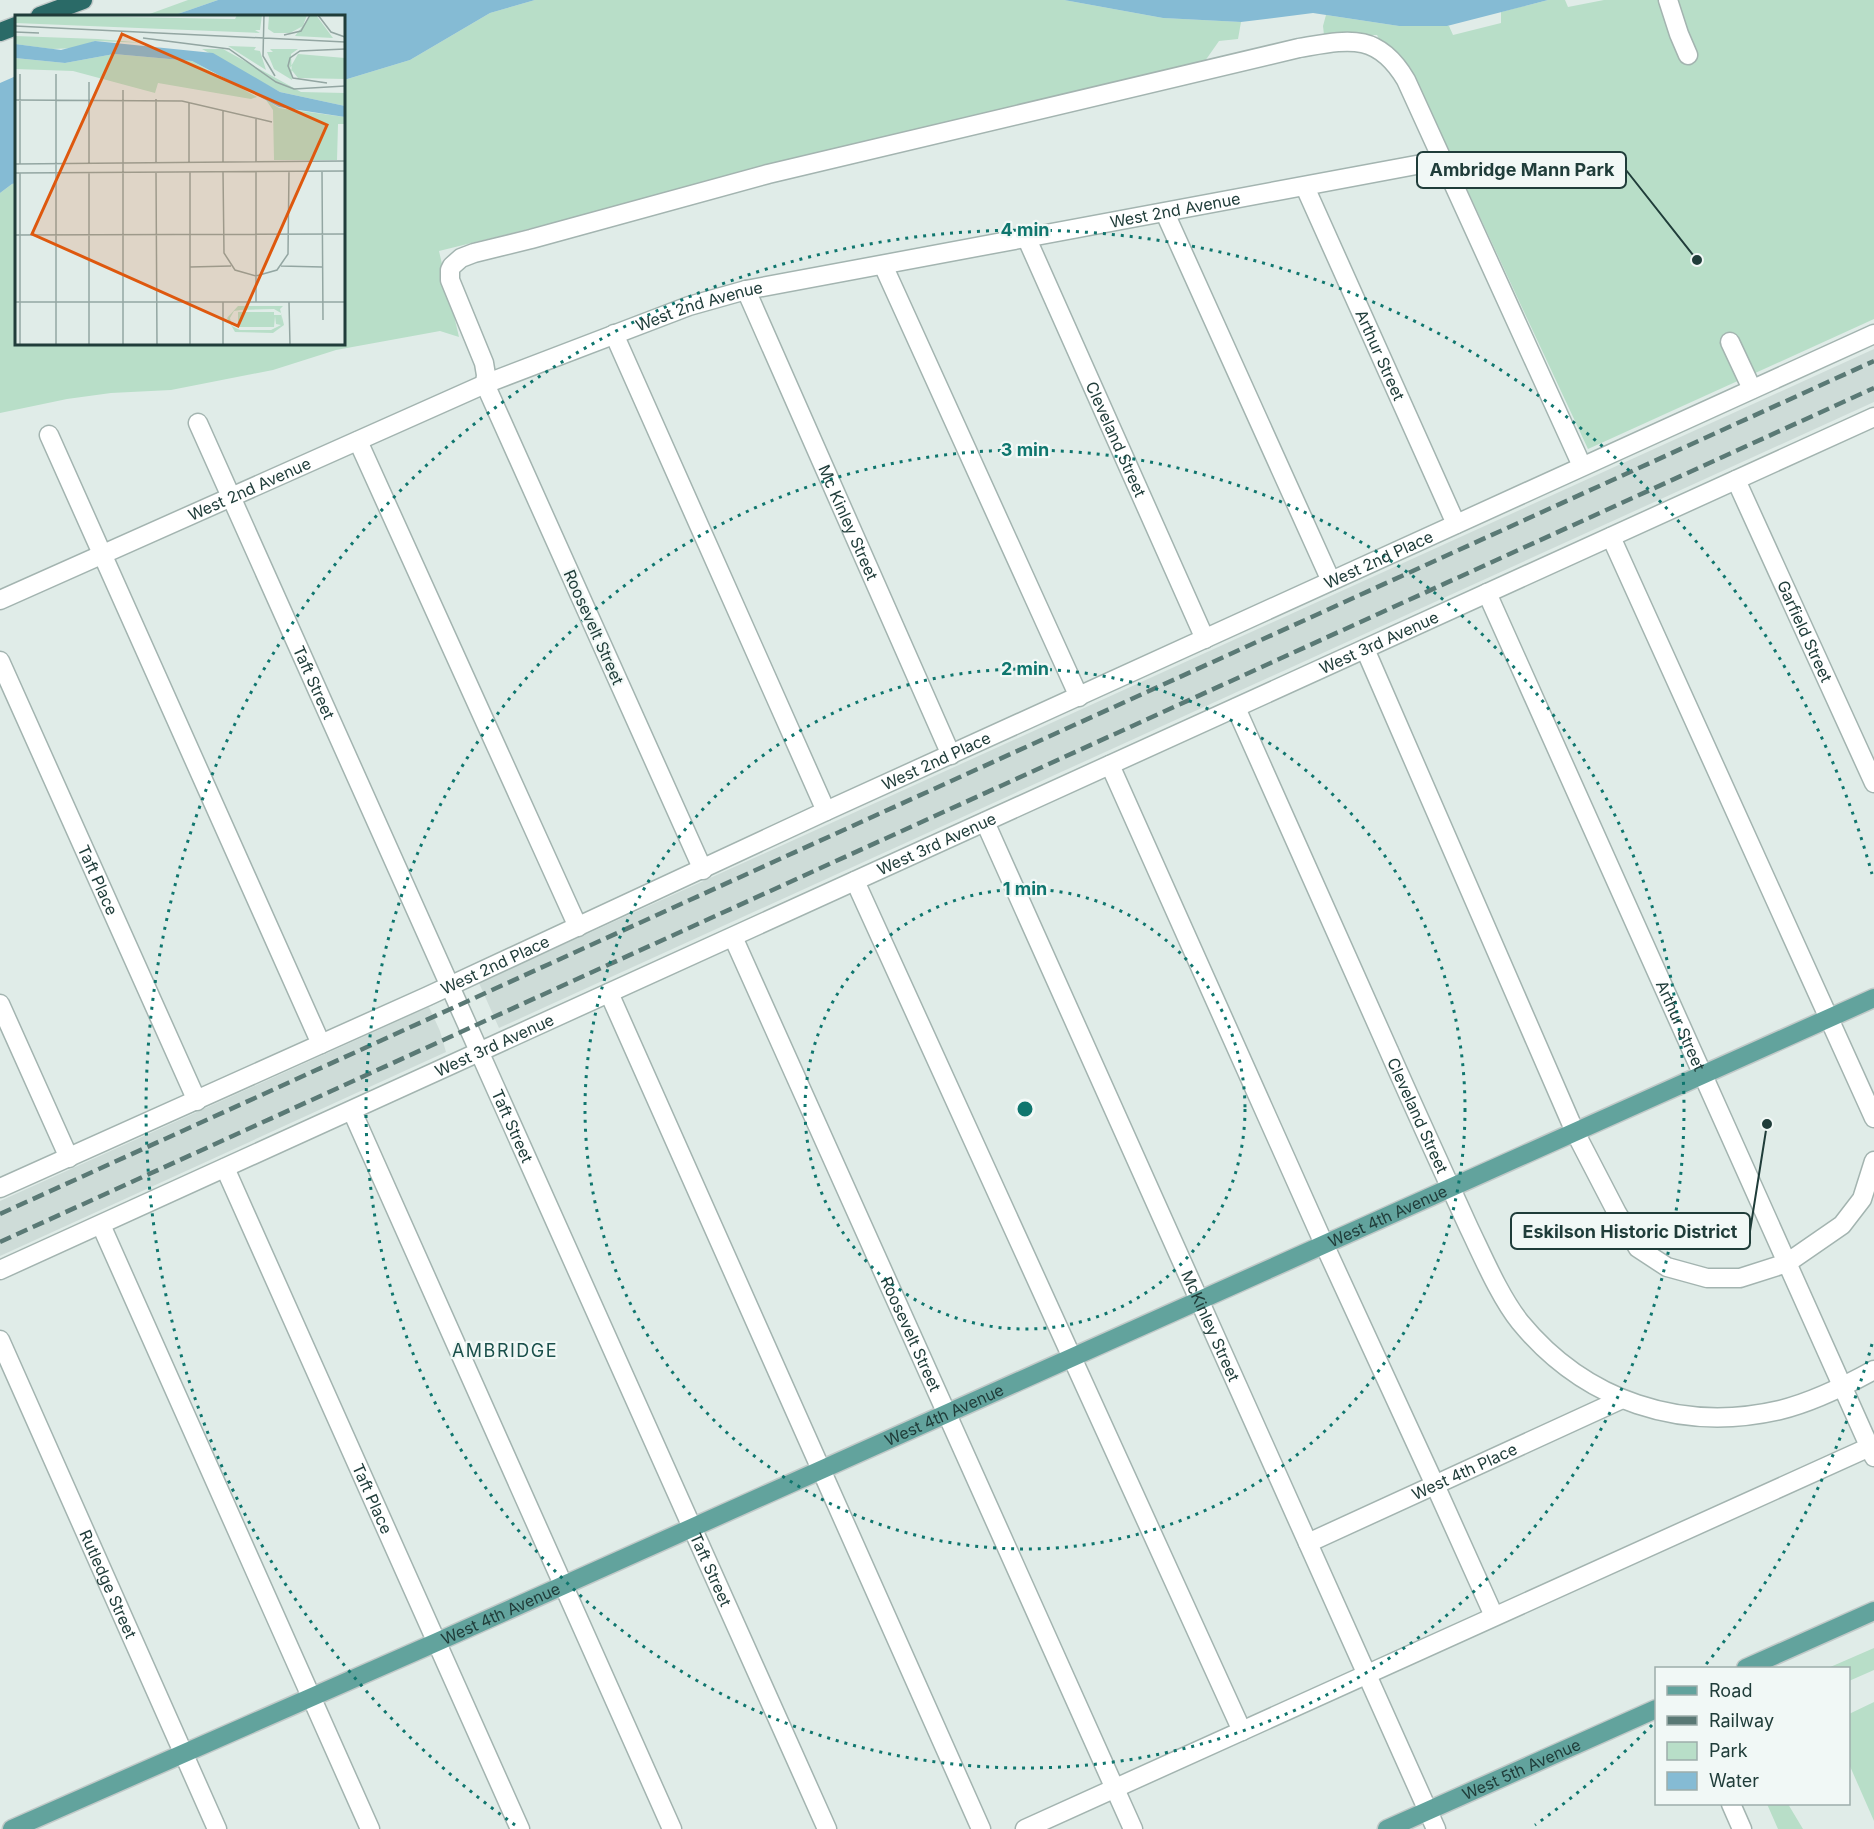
<svg xmlns="http://www.w3.org/2000/svg" width="1874" height="1829" font-family="Inter,sans-serif">
	<style>
		.built { fill: #cedcd8 }
		.green { fill: #b8dec8 }
		.water { fill: #85bbd4 }
		.lines { fill: none; stroke-linecap: round; stroke-linejoin: round }
		.minor-casing { stroke: #a3b4b0; stroke-width: 21 }
		.major-casing { stroke: #c1c9c8; stroke-width: 21 }
		.highway-casing { stroke: #c1c9c8; stroke-width: 21 }
		.minor { stroke: #fff; stroke-width: 18 }
		.major { stroke: #62a39d; stroke-width: 18 }
		.highway { stroke: #2a6a67; stroke-width: 18 }
		.rail { stroke: #5a7975; stroke-width: 4.5; stroke-dasharray: 12 6; stroke-linecap: butt }
		.ring { fill: none; stroke: #0f766e; stroke-width: 3; stroke-dasharray: 3 6 }
		.labels { text-anchor: middle; dominant-baseline: central; stroke-width: 4.5; stroke-linejoin: round; paint-order: stroke }
		.street-label { font-size: 16px; fill: #203d3a; stroke: #f1f8f6 }
		.neighbourhood-label { font-size: 18px; letter-spacing: 1.5px; fill: #1b504b; stroke: #f1f8f6 }
		.inset-road { fill: none; stroke: #93a6a2; stroke-width: 1.5 }
		.view { fill: #de580e; fill-opacity: 0.15; stroke: #de580e; stroke-width: 3 }
		.inset-edge { fill: none; stroke: #203d3a; stroke-width: 3 }
		.centre { fill: #0f766e; stroke: #f1f8f6; stroke-width: 3 }
		.ring-label { font-size: 18px; text-anchor: middle; font-weight: bold; fill: #0f766e; stroke: #f1f8f6; stroke-width: 4.5; stroke-linejoin: round; paint-order: stroke }
		.leader { fill: none; stroke: #203d3a; stroke-width: 2 }
		.callout-dot { fill: #203d3a; stroke: #f1f8f6; stroke-width: 2 }
		.callout { fill: #f1f8f6; stroke: #203d3a; stroke-width: 2 }
		.callout-label { font-size: 18px; text-anchor: middle; font-weight: bold; fill: #203d3a }
	</style>
	<rect width="100%" height="100%" fill="#e0ece8"/>
	<path class="built" d="M1874,349V402L499,1028L479,983Z
		M429,1007L440,1031L446,1052L0,1256V1201Z"/>
	<path class="green" d="M188,0H218L172,16H144Z
		M535,0H1064L1163,18L1241,22L1238,39L1219,41L1205,61L439,251L459,337L440,331L336,350L273,370L171,390L111,393L67,399L0,413V193L12,184L16,183V344H344V80L410,60L490,13Z
		M1548,0H1565L1568,7L1604,0H1874V319L1588,449L1410,67L1382,45L1377,35H1324L1323,26L1326,15L1399,26H1449L1453,35L1501,23V12Z
		M1874,1648V1670L1849,1681L1848,1668H1828Z
		M1874,1702V1821L1849,1764V1714Z
		M1767,1804H1788L1803,1829H1778Z"/>
	<path class="water" d="M218,0H535L490,13L410,60L344,80V16H172Z
		M1064,0H1548L1447,26H1399L1313,13L1241,22L1163,18Z
		M16,76V183L12,184L0,193V83Z"/>
	<g class="lines">
		<g class="minor-casing">
			<g id="minor">
				<path d="M1668,0L1679,34L1688,55"/>
				<path id="s1" d="M1305,187L1456,524"/>
				<path d="M1165,213L1331,581"/>
				<path id="s2" d="M1027,239L1205,639"/>
				<path d="M883,265L1079,697"/>
				<path id="s3" d="M746,290L951,755"/>
				<path d="M614,334L826,811"/>
				<path d="M1730,342L1752,389"/>
				<path id="s4" d="M198,423L827,1829"/>
				<path d="M49,435L321,1044"/>
				<path d="M358,441L578,927"/>
				<path id="s5" d="M1736,480L1874,783"/>
				<path d="M1611,537L1874,1118"/>
				<path id="s6" d="M1487,593L1874,1457"/>
				<path id="s7" d="M0,600L485,384L689,306L746,290L1443,160"/>
				<path d="M1365,649L1575,1132L1617,1213L1638,1248L1667,1267L1707,1278H1740L1787,1263L1842,1225L1862,1199L1874,1161"/>
				<path id="s8" d="M0,661L197,1101"/>
				<path id="s9" d="M1236,708C1287,823 1338,937 1389,1051C1415,1110 1442,1169 1469,1228C1483,1257 1500,1297 1520,1322C1585,1401 1681,1433 1780,1410C1813,1402 1845,1386 1874,1370"/>
				<path d="M1110,765L1324,1244L1435,1485L1494,1616"/>
				<path id="s10" d="M985,822L1436,1829"/>
				<path d="M703,870L485,384L486,375L484,363L450,280V270L452,266L461,258L474,253L531,239L768,174L1299,48C1347,40 1377,31 1406,80L1582,466"/>
				<path d="M855,881L1242,1731"/>
				<path id="s11" d="M733,937L1133,1829"/>
				<path d="M609,993L981,1829"/>
				<path d="M0,1004L69,1158"/>
				<path d="M352,1111L672,1829"/>
				<path id="s12" d="M225,1168L520,1829"/>
				<path id="s13" d="M0,1188L428,996L826,811L1874,334"/>
				<path d="M101,1225L370,1829"/>
				<path id="s14" d="M0,1270L1874,417"/>
				<path id="s15" d="M0,1340L217,1829"/>
				<path id="s16" d="M1308,1543L1620,1400"/>
				<path d="M1731,1804L1742,1829"/>
				<path d="M1025,1829L1874,1445"/>
			</g>
		</g>
		<g class="major-casing">
			<g id="major">
				<path d="M1746,1668L1874,1611"/>
				<path id="s17" d="M12,1829L437,1642L1874,998"/>
				<path id="s18" d="M1387,1829L1656,1709"/>
			</g>
		</g>
		<g class="highway-casing">
			<path id="highway" d="M40,16L83,0
				M0,32L16,26"/>
		</g>
		<use href="#minor" class="minor"/>
		<use href="#major" class="major"/>
		<use href="#highway" class="highway"/>
		<path class="rail" d="M0,1214L1874,361
			M0,1242L1874,388"/>
	</g>
	<g class="ring">
		<circle cx="1025" cy="1109" r="220"/>
		<circle cx="1025" cy="1109" r="440"/>
		<circle cx="1025" cy="1109" r="659"/>
		<path d="M1872 1344A879 879 0 0 1 1703 1668M1652 1725A879 879 0 0 1 1535 1825M515 1825A879 879 0 1 1 1872 874"/>
	</g>
	<g class="labels">
		<g class="street-label">
			<text stroke="none"><textPath href="#s7" startOffset="1245">West 2nd Avenue</textPath></text>
			<text stroke="none"><textPath href="#s7" startOffset="759">West 2nd Avenue</textPath></text>
			<text stroke="none"><textPath href="#s1" startOffset="184">Arthur Street</textPath></text>
			<text stroke="none"><textPath href="#s2" startOffset="219">Cleveland Street</textPath></text>
			<text stroke="none"><textPath href="#s7" startOffset="273">West 2nd Avenue</textPath></text>
			<text stroke="none"><textPath href="#s3" startOffset="254">Mc Kinley Street</textPath></text>
			<text stroke="none"><textPath href="#s13" startOffset="1515">West 2nd Place</textPath></text>
			<text transform="translate(594 627) rotate(66)">Roosevelt Street</text>
			<text stroke="none"><textPath href="#s5" startOffset="166">Garfield Street</textPath></text>
			<text stroke="none"><textPath href="#s14" startOffset="1515">West 3rd Avenue</textPath></text>
			<text stroke="none"><textPath href="#s4" startOffset="284">Taft Street</textPath></text>
			<text stroke="none"><textPath href="#s13" startOffset="1029">West 2nd Place</textPath></text>
			<text stroke="none"><textPath href="#s14" startOffset="1029">West 3rd Avenue</textPath></text>
			<text stroke="none"><textPath href="#s8" startOffset="240">Taft Place</textPath></text>
			<text stroke="none"><textPath href="#s13" startOffset="543">West 2nd Place</textPath></text>
			<text stroke="none"><textPath href="#s6" startOffset="474">Arthur Street</textPath></text>
			<text stroke="none"><textPath href="#s14" startOffset="543">West 3rd Avenue</textPath></text>
			<text stroke="none"><textPath href="#s9" startOffset="446">Cleveland Street</textPath></text>
			<text stroke="none"><textPath href="#s4" startOffset="770">Taft Street</textPath></text>
			<text stroke="none"><textPath href="#s17" startOffset="1506">West 4th Avenue</textPath></text>
			<text stroke="none"><textPath href="#s10" startOffset="552">McKinley Street</textPath></text>
			<text stroke="none"><textPath href="#s11" startOffset="435">Roosevelt Street</textPath></text>
			<text stroke="none"><textPath href="#s17" startOffset="1020">West 4th Avenue</textPath></text>
			<text stroke="none"><textPath href="#s16" startOffset="172">West 4th Place</textPath></text>
			<text stroke="none"><textPath href="#s12" startOffset="362">Taft Place</textPath></text>
			<text stroke="none"><textPath href="#s4" startOffset="1256">Taft Street</textPath></text>
			<text stroke="none"><textPath href="#s15" startOffset="267">Rutledge Street</textPath></text>
			<text stroke="none"><textPath href="#s17" startOffset="534">West 4th Avenue</textPath></text>
			<text stroke="none"><textPath href="#s18" startOffset="147">West 5th Avenue</textPath></text>
		</g>
		<g class="neighbourhood-label">
			<text x="505" y="1350">AMBRIDGE</text>
		</g>
	</g>
	<g transform="translate(15 15)">
		<rect width="330" height="330" fill="#e0ece8"/>
		<path d="M0,0L220,4L222,0H247L245,15H240L245,18L0,8ZM292,0L288,11L275,18H259L253,14L254,1ZM296,0H301L318,23L280,21ZM0,21L83,24L131,28L80,26L62,33L37,34L0,29ZM213,31L241,32L239,35L245,36L251,55ZM187,34H208L286,77L330,78V91L265,77ZM255,34H283L276,39L277,65L259,54L252,37H258ZM99,39L177,46L242,82L236,84L143,68L140,78L58,56L0,54V43L50,48ZM283,39L330,43V64L283,63L275,53ZM251,85L264,93L330,102V109H323L322,145H259L258,95ZM223,291H268L265,294L269,310L258,318L220,317L212,303ZM239,293L226,295L259,294L266,298L267,307L266,300H259V297H223V312H259L260,301L261,309L266,310L256,315H225L217,311L215,303L219,296Z" fill="#b8dec8" fill-rule="evenodd"/>
		<path d="M80,26L198,38L265,77L330,91V102L264,92L177,46L99,39L50,48L0,43V29L46,35Z" fill="#85bbd4"/>
		<path class="inset-road" d="M249,0L248,41L260,61M303,0L316,17L330,22M0,11L330,27M0,17L24,18M269,20L286,16L295,0M128,23L214,34L261,67L279,74L330,71M41,59V330M74,67V149M312,68L278,63L273,51L275,43L285,36L330,34M108,75V330M141,84V148M0,85L167,86L257,107M241,103V147M208,147V95M174,148V87M0,149L330,146M5,149V59M241,156V287M307,156L308,305M141,157L142,330M175,157V330M208,157L209,238L220,255L241,261L262,255L273,239L274,156M0,158L330,156M5,158V330M74,158V330M0,220L330,219M266,251L307,252M175,252L216,251M0,287H330M274,287L275,330M208,330V287"/>
		<path class="view" d="M107,19L312,110L223,311L17,219Z"/>
		<rect width="330" height="330" class="inset-edge"/>
	</g>
	<circle cx="1025" cy="1109" r="9" class="centre"/>
	<g class="ring-label">
		<text x="1025" y="236">4 min</text>
		<text x="1025" y="456">3 min</text>
		<text x="1025" y="675">2 min</text>
		<text x="1025" y="895">1 min</text>
	</g>
	<path class="leader" d="M1697 260L1626 170M1767 1124L1750 1231"/>
	<g class="callout-dot">
		<circle cx="1697" cy="260" r="6"/>
		<circle cx="1767" cy="1124" r="6"/>
	</g>
	<g class="callout">
		<rect x="1417" y="152" width="209" height="36" rx="6"/>
		<rect x="1511" y="1213" width="239" height="36" rx="6"/>
	</g>
	<g class="callout-label">
		<text x="1522" y="176">Ambridge Mann Park</text>
		<text x="1630" y="1238">Eskilson Historic District</text>
	</g>
	<rect x="1655" y="1667" width="195" height="138" fill="#f1f8f6" stroke="#9dadab" stroke-width="1.5"/>
	<rect x="1667" y="1686" width="30" height="9" fill="#62a39d" stroke="#9dadab" stroke-width="1.5"/>
	<text x="1709" y="1697" font-size="18" fill="#203d3a">Road</text>
	<rect x="1667" y="1716" width="30" height="9" fill="#5a7975" stroke="#9dadab" stroke-width="1.5"/>
	<text x="1709" y="1727" font-size="18" fill="#203d3a">Railway</text>
	<rect x="1667" y="1742" width="30" height="18" fill="#b8dec8" stroke="#9dadab" stroke-width="1.5"/>
	<text x="1709" y="1757" font-size="18" fill="#203d3a">Park</text>
	<rect x="1667" y="1772" width="30" height="18" fill="#85bbd4" stroke="#9dadab" stroke-width="1.5"/>
	<text x="1709" y="1787" font-size="18" fill="#203d3a">Water</text>
</svg>
